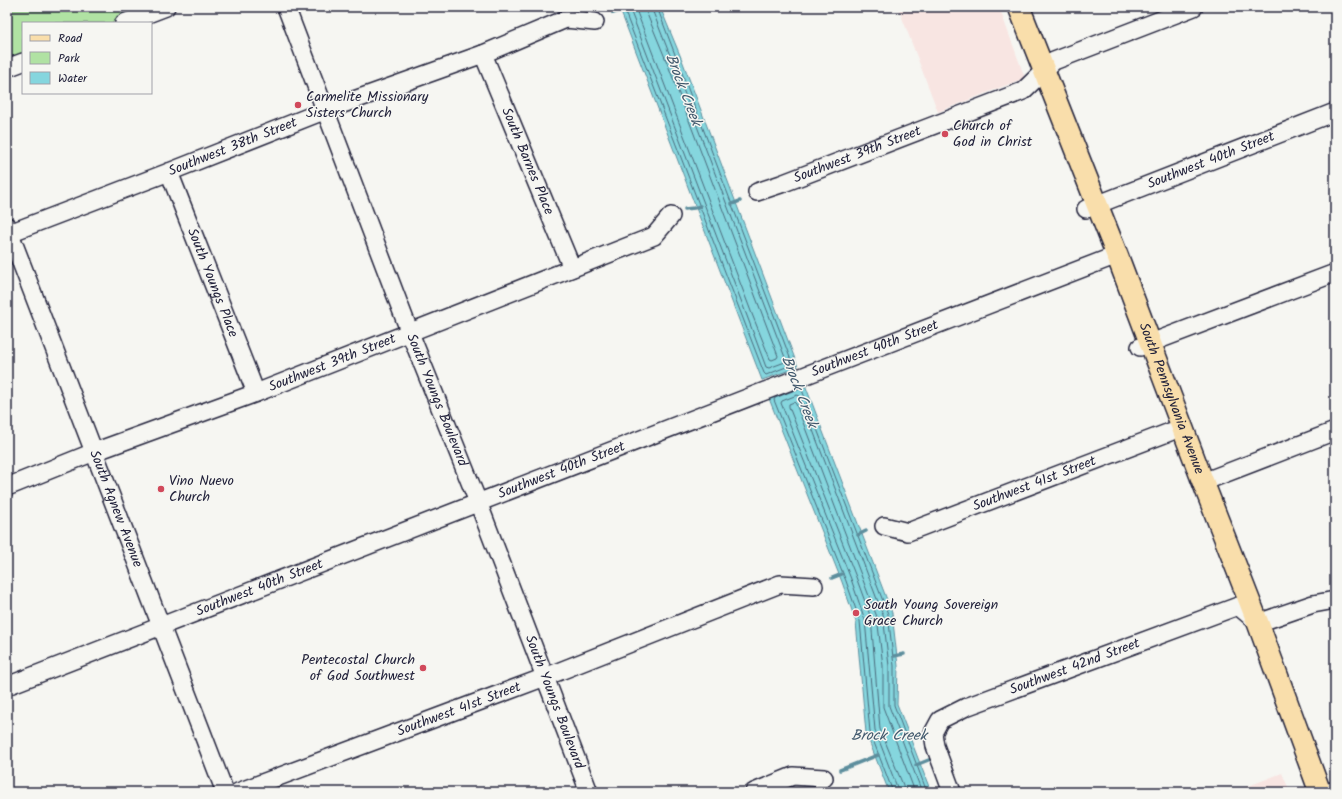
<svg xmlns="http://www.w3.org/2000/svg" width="1342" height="799" font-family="Kalam,sans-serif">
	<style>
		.built { fill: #f8e5e2 }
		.green { fill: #b0e2a3; stroke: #69826f }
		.water { fill: #85d6de; stroke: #5d8e9d }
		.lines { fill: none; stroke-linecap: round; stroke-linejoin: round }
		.shore { stroke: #4a6a7c; stroke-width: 1 }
		.stream { stroke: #5d8e9d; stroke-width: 3.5 }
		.minor-casing { stroke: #22223b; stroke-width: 20 }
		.major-casing { stroke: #22223b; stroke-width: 24 }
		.minor { stroke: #f6f6f2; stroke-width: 17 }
		.major { stroke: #f9deab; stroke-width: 21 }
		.poi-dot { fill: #d1495b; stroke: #f6f6f2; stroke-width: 1.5 }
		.labels { text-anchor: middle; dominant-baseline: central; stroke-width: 3; stroke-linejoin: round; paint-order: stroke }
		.poi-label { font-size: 14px; fill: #22223b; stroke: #f6f6f2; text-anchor: start }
		.street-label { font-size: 14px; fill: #22223b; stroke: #f6f6f2 }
		.water-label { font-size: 15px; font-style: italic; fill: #40586c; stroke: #f6f6f2 }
	</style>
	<rect width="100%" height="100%" fill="#f6f6f2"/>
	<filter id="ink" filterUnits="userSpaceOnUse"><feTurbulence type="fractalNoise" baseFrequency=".025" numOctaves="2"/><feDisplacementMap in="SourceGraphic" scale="8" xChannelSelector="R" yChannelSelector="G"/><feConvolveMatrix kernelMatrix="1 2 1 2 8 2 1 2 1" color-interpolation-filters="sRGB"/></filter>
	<g filter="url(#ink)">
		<path class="built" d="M898,7H999L1025,78L938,112Z
			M1282,773L1290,792H1233Z"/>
		<path class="green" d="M7,7H152L111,23H23V57L7,63Z"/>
		<path class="water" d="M619,7H660L682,60L798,367L762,380Z
			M804,382L892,613L898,666L897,704L931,792H889L866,733L856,622L842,582L768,396Z"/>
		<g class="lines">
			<path class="shore" d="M623,7L764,373L766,375L791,365L792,363L657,7
				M629,7L747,316L766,367L769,368L785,362L786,360L673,63L653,12L652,7
				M635,7L752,314L770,359L772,360L777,358L778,356L668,65L647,14L646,7
				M893,792L870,732L860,621L846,581L774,400L775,398L800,388L802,390L888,614L894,666V705L927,792
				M898,792L897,787L875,730L865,620L851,579L781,403L782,401L797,395L800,396L883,615L889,666V706L922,792
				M904,792L903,785L880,729L871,618L856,577L789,407V404L794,402L796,404L877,617L883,666V707L915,792"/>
			<path class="stream" d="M613,13L629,7
				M732,204L740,201
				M685,209L694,208L700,206
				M858,535L866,531
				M832,578L842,574
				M894,656L904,654
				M916,765L931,759
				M840,770L878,755"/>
			<g class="minor-casing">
				<g id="minor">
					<path id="s1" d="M286,7L410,333L478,502L589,792"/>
					<path d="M124,23L166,7"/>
					<path id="s2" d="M483,54L572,268"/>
					<path d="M7,68L23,62"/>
					<path id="s3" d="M169,172L256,393"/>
					<path id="s4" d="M757,192L781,184L1023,91L1054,61L1194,7"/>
					<path id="s5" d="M1086,209L1335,112"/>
					<path id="s6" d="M7,226L225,792"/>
					<path id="s7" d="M7,234L169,172L326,110L483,54L566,19L595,22"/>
					<path d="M1140,347L1335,273"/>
					<path d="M1203,482L1335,431"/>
					<path id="s8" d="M7,487L94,452L256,393L654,236L671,216"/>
					<path id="s9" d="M884,526L908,532L1183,427"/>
					<path id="s10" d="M7,686L783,384L1117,255"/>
					<path id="s11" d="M238,792L545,677L780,584L814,586"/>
					<path d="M754,792L793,776L824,778"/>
					<path id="s12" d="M952,792L935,746L933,733L940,720L966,707L1238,606L1258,623L1313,604L1335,600"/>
					<path d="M1330,792L1335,790"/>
				</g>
			</g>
			<g class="major-casing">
				<g id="major">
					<path id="s13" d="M1019,7L1117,255L1203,482L1258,623L1320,792"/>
				</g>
			</g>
			<use href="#minor" class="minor"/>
			<use href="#major" class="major"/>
		</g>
	</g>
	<g class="poi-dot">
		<circle cx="298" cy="105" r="4"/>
		<circle cx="945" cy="134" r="4"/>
		<circle cx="161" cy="489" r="4"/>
		<circle cx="856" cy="613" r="4"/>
		<circle cx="423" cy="668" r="4"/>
	</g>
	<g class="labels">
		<g class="poi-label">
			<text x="306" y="97">Carmelite Missionary<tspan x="306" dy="16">Sisters Church</tspan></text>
			<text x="953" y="126">Church of<tspan x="953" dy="16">God in Christ</tspan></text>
			<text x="169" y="481">Vino Nuevo<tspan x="169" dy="16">Church</tspan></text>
			<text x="864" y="605">South Young Sovereign<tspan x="864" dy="16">Grace Church</tspan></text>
			<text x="415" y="660" text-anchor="end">Pentecostal Church<tspan x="415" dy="16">of God Southwest</tspan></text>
		</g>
		<g class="street-label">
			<text stroke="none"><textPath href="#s7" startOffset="242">Southwest 38th Street</textPath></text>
			<text stroke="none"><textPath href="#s4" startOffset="107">Southwest 39th Street</textPath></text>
			<text stroke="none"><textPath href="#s5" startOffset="134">Southwest 40th Street</textPath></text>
			<text stroke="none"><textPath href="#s2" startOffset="116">South Barnes Place</textPath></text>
			<text stroke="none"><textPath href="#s3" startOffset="119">South Youngs Place</textPath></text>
			<text stroke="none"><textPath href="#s10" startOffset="931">Southwest 40th Street</textPath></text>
			<text stroke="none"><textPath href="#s8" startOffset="348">Southwest 39th Street</textPath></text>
			<text stroke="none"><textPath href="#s13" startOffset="420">South Pennsylvania Avenue</textPath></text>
			<text stroke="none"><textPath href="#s1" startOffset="421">South Youngs Boulevard</textPath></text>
			<text stroke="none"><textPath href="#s10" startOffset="595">Southwest 40th Street</textPath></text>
			<text stroke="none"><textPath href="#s9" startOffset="160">Southwest 41st Street</textPath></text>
			<text stroke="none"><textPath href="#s6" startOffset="303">South Agnew Avenue</textPath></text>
			<text stroke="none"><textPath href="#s10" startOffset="271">Southwest 40th Street</textPath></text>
			<text stroke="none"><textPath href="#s12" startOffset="222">Southwest 42nd Street</textPath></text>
			<text stroke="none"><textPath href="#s1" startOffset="745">South Youngs Boulevard</textPath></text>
			<text stroke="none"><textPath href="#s11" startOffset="236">Southwest 41st Street</textPath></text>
		</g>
		<g class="water-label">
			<text transform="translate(683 90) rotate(69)">Brock Creek</text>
			<text transform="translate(799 392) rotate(69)">Brock Creek</text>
			<text x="889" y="736">Brock Creek</text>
		</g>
	</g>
	<rect width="1342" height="799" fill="none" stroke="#f6f6f2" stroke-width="24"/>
	<rect x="12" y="12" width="1318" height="775" fill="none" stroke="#22223b" stroke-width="1.5" filter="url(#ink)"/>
	<rect x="22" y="22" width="130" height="72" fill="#f6f6f2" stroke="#a1a1a9"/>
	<rect x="30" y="35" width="20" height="6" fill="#f9deab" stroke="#a1a1a9"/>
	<text x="58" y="42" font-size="12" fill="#22223b">Road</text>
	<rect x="30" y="52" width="20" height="12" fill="#b0e2a3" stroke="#a1a1a9"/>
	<text x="58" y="62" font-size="12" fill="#22223b">Park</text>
	<rect x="30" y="72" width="20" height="12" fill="#85d6de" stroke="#a1a1a9"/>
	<text x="58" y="82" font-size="12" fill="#22223b">Water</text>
</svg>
